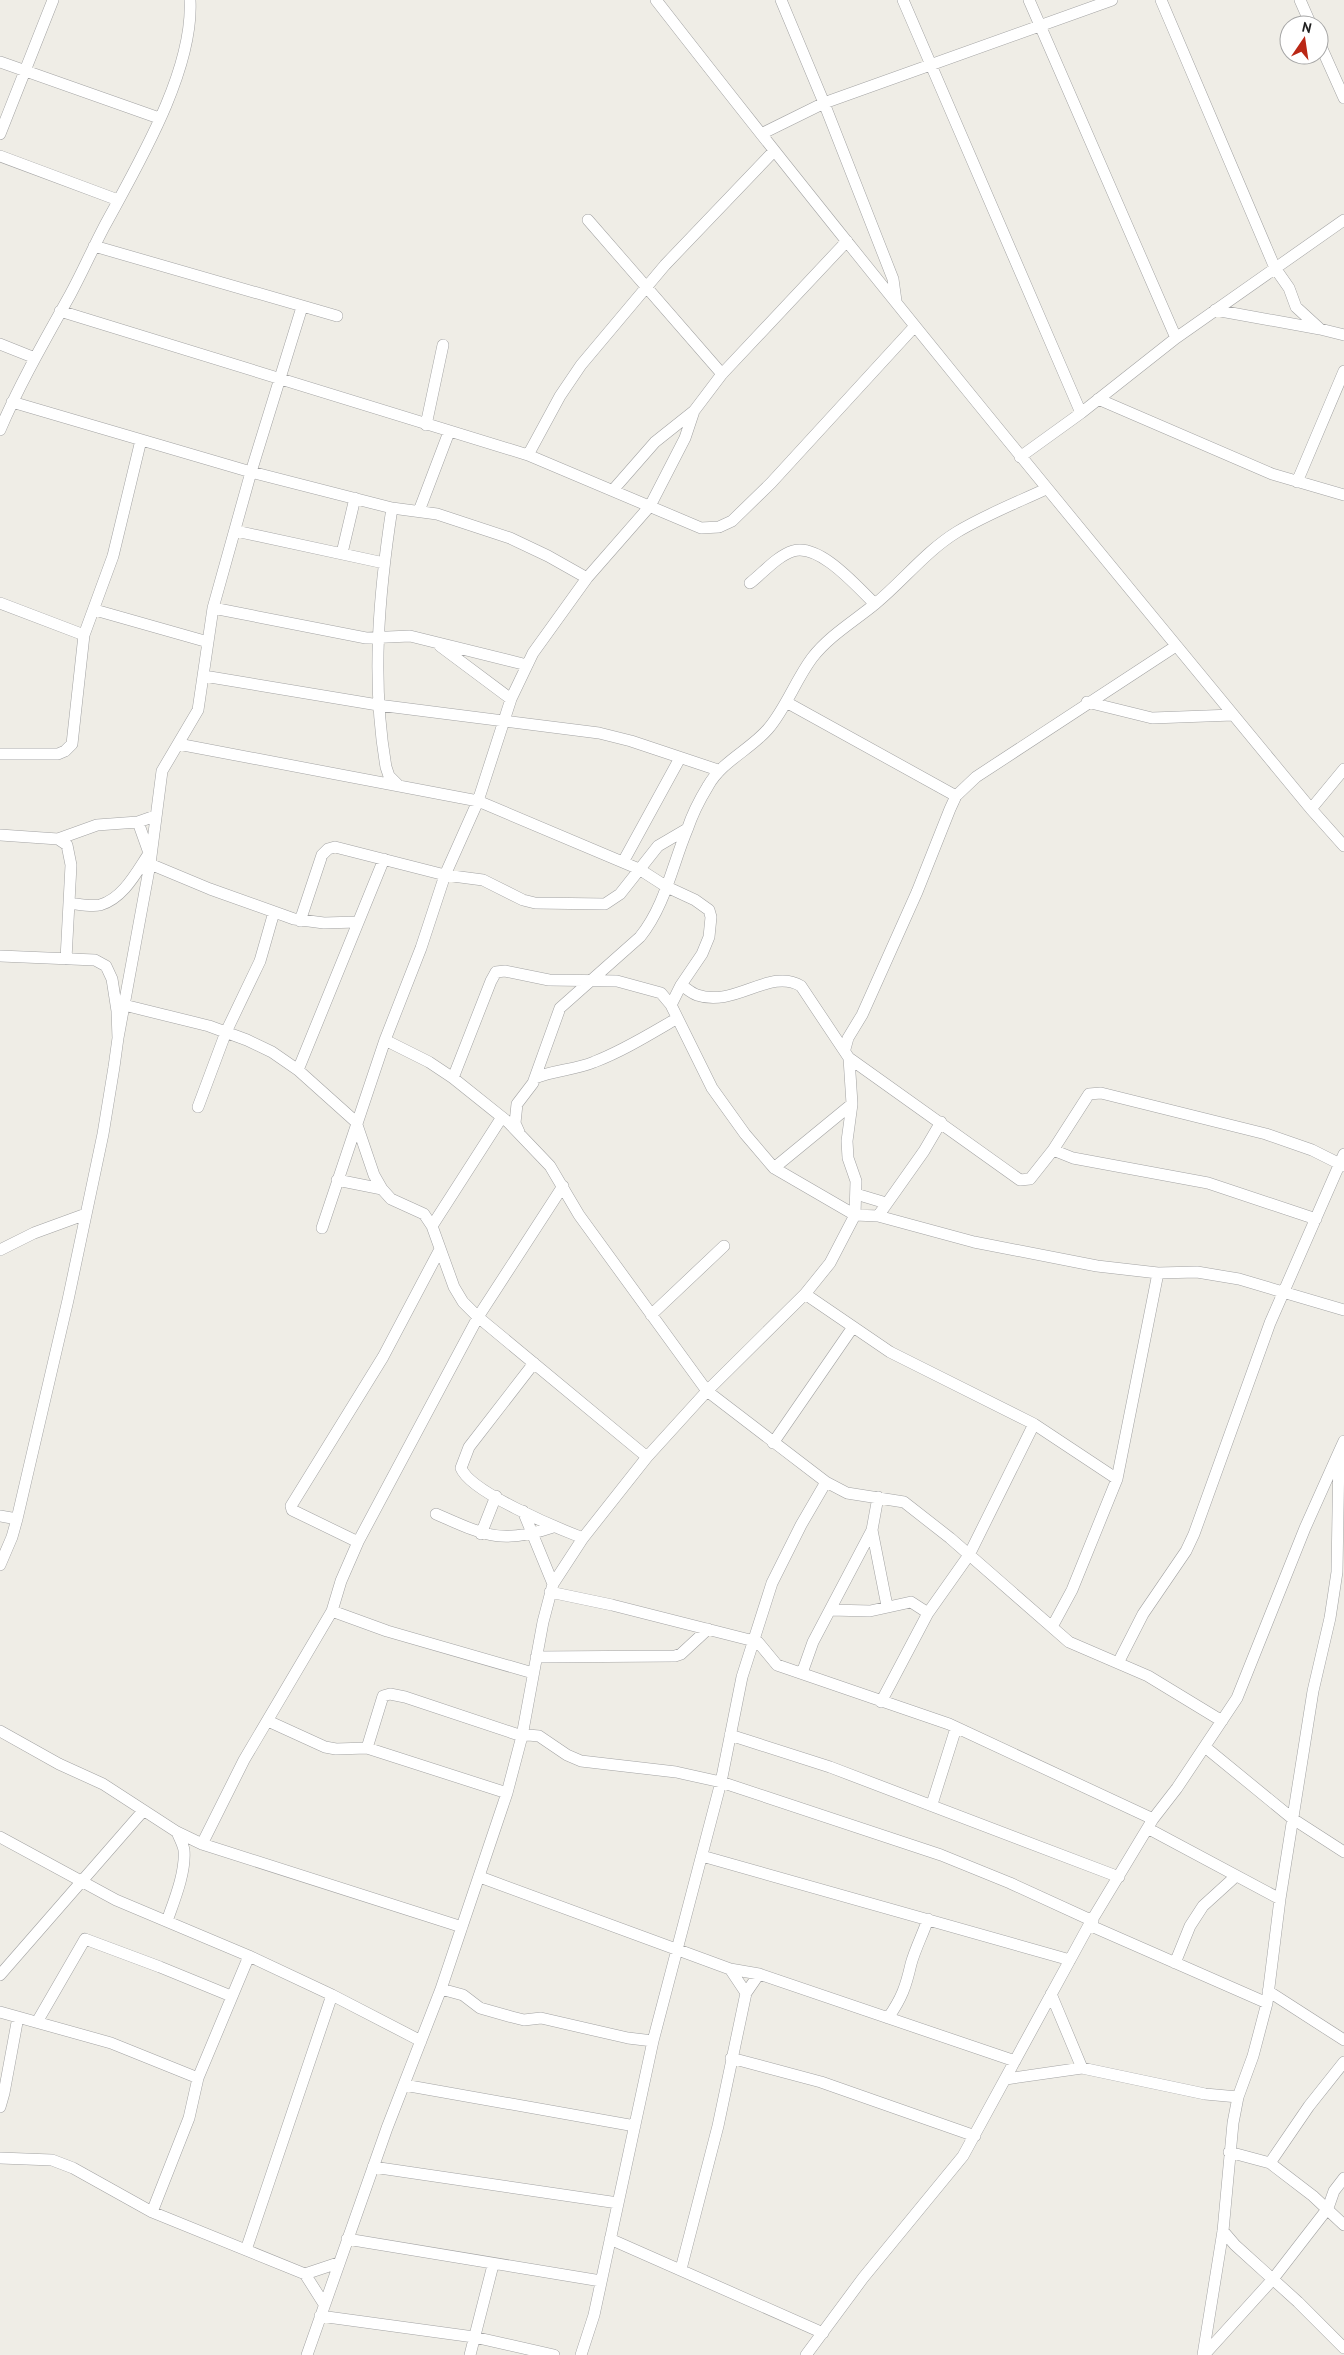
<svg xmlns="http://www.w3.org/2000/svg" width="1344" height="2355" font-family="'PT Sans',sans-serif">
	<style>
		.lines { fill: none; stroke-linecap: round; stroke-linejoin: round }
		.street-casing { stroke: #a3a3a3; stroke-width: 12 }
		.street { stroke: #fff; stroke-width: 11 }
	</style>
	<rect width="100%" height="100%" fill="#efede6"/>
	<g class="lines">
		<g class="street-casing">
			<path id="street" d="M656,0C869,274 1090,541 1311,809L1344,846
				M781,0L824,103L893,279L896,301
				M903,0L1081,413
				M1029,0L1176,338
				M1161,0L1275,268L1289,288L1296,307L1320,329
				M1300,0L1311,25
				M1319,42L1344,98
				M0,62L159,118
				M0,134L53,0
				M761,134L824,103L1112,0
				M0,156L118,200
				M588,220L722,374
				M94,246L337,316
				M1215,310L1320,329L1344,335
				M60,311L528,455L701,528L719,527L732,521L771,483L915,326
				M0,344L35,358
				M1098,399L1272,474L1344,495
				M12,402L251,472L392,508L437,514L510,538L548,556L587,578
				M426,425L443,345
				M0,430C20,383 45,340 70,295C82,273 92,250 104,227C137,166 194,71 190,0
				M528,455L560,396L581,365L665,265L774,151
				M1020,457L1081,413L1176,338L1344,220
				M1297,482L1344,371
				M613,490L655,442L694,411L722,374L847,241
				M392,508C379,593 371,681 386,767L389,776L398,785
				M419,511L449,432
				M236,531L384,563
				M342,553L355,498
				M750,583C763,573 777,556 793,551C820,543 857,587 875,604
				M0,603L84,635
				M213,608L366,638L410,636L527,665
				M95,610L208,642
				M440,646L511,699
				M204,676L378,705L599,733L631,741L718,770
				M786,702L956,796
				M1087,702L1152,718L1233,715
				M178,744L478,801L639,869L667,887L695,900L709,910L711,917L709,937L702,954L681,985L671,1005L712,1088L745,1134L774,1168L855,1215L878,1216L974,1242L1097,1266L1158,1273L1197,1272L1239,1279L1344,1310
				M0,754H58L65,751L72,744L84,635L113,556L141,440
				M1311,809L1344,769
				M138,822L149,853
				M0,835L58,839L67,845L71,865L66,959
				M58,839L97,825L138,822L155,816
				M623,862L680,758
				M150,864L210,889L294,919L324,923L357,922
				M69,903C78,904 91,907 100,905C124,898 137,871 150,852
				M300,921L322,855L328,849L335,847L445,875L483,880L523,900L535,903L605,904L620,894L658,846L687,829
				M0,956L95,960L106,966L112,979L117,1011L118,1038L114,1067L103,1134L68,1300L17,1519L12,1537L0,1565
				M124,1005L209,1026L247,1040L272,1052L298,1070L356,1122L374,1175L382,1189L391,1199L424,1214L432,1226L454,1287L463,1302L478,1317L647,1457
				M118,1038L150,864L162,771L198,710L213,608L251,472L302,307
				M385,1040L429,1062L453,1078L508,1122L550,1166L579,1215L707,1391L826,1482L847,1493L904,1502L950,1538L1069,1642L1148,1676L1222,1721
				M845,1049L848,1038L862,1015L917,892L950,809L956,796L976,777L1176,646
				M849,1058L1020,1180L1030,1179L1053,1150L1073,1158L1208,1183L1316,1219
				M298,1070L384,859
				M453,1078L491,981L496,972L505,971L549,980L617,981L661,993L671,1005
				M535,1078C554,1070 575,1070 594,1062C623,1051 650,1034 676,1019
				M198,1107L226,1032L260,961L274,912
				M519,1132L515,1123L517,1104L533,1083L560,1008L640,937C665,906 672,866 687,830C692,815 700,799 708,786C722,761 750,750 768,729C786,708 795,681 812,658C829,636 853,622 875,604C903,581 926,551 957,532C985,515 1016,503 1046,489
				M1053,1150L1089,1094L1101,1093L1266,1134L1312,1150L1344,1166
				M774,1168L852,1104
				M337,1180L382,1189
				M856,1194L886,1203
				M878,1216L924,1151L941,1122
				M432,1226L502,1117
				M322,1228L385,1040L421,948L445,875L478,801L511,699L533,653L587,578L650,506L685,438L694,411
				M0,1250L34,1233L86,1214
				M805,1294L890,1352L1034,1424L1117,1479
				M651,1315L724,1246
				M534,1363L469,1447L461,1468C470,1492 557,1528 583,1538
				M773,1443L853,1327
				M523,1511L553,1584
				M436,1514C484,1535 501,1545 553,1527
				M0,1516L17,1519
				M872,1530L887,1606
				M481,1534L496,1496
				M358,1542L292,1510L291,1506L383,1357L439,1251
				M550,1592L612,1605L758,1642L777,1665L949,1724L1153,1819
				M830,1610L870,1611L911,1602L928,1613
				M332,1611L387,1631L533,1673
				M1052,1627L1072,1590L1117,1479L1158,1273
				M536,1657L675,1656L681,1654L708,1629
				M1118,1663L1143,1614L1186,1551L1194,1534L1270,1323L1344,1154
				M802,1673L813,1642L872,1530L878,1497
				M881,1702L928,1613L969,1555L1034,1424
				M268,1721L325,1747L336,1749L367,1748L507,1793
				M0,1731L59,1764L103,1784L177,1832L202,1844L462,1927
				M730,1735L830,1767L1119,1877
				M1205,1747L1293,1819L1344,1852
				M367,1748L383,1696L390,1694L405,1697L522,1736L528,1735L539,1736L567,1755L581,1761L676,1772L721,1782L941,1855L1010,1883L1093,1921
				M932,1804L956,1728
				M1149,1829L1280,1899
				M0,1837L116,1900L249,1956L332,1995L421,2041
				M202,1844L244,1760L332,1611L341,1581L358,1542L478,1317L563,1186
				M702,1856L1070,1960
				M480,1877L730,1969L759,1974L1015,2061
				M167,1921C174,1901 186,1872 184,1850C183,1844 179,1837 177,1832
				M1089,1925L1267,2003
				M1175,1963L1190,1926L1203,1906L1236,1876
				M730,1969L746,1993
				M0,1975L143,1811
				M441,1989L463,1995L480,2008L512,2017L524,2020L541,2018L628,2038L653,2041
				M1268,1991L1344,2040
				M1051,1994L1082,2068
				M0,2012L111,2043L198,2078
				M888,2018C902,1998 906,1986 911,1964C915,1949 923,1934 928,1919
				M37,2022L85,1939L160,1967L231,1996
				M731,2058L821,2082L975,2136
				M1006,2079L1082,2068L1205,2094L1238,2097
				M404,2085L635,2126
				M0,2107L4,2093L18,2017
				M1229,2152L1270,2163L1313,2196L1344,2225
				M0,2158L52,2160L73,2168L152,2212L305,2274L324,2304
				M1270,2163L1309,2106L1344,2062
				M373,2167L618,2203
				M152,2212L189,2118L198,2078L249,1956
				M1223,2231L1235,2245L1298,2302L1344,2348
				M347,2239L601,2281
				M610,2239L823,2333
				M246,2250L332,1995
				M681,2269L718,2126L746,1993L759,1974
				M305,2274L338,2263
				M320,2316L474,2337L554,2355
				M307,2355L387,2128L441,1989L507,1793L522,1736L543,1622L553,1584L583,1538L647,1457L707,1391L805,1294L830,1263L855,1215L856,1181L848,1158L847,1141L852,1104L849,1058L801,986C770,967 735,1008 697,995C691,993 686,988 681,985
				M470,2355L493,2265
				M581,2355L594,2315L653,2041L721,1782L742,1677L772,1583L801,1525L826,1482
				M806,2355L863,2278L963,2156L1089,1925L1153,1819L1177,1788L1237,1698L1305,1528L1339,1452
				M1203,2355L1223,2231L1233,2123L1238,2097L1253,2056L1267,2003L1280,1899L1313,1691L1330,1618L1337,1572L1339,1452L1344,1441
				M1204,2355L1273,2279L1328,2208L1334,2191L1344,2178"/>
		</g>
		<use href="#street" class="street"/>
	</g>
	<g transform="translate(1304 40) rotate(13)"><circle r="24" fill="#ffffff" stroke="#a5a5a5"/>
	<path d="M0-4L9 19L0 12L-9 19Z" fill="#ba2715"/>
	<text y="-8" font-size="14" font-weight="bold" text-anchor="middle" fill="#1f1f1f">N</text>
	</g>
</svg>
